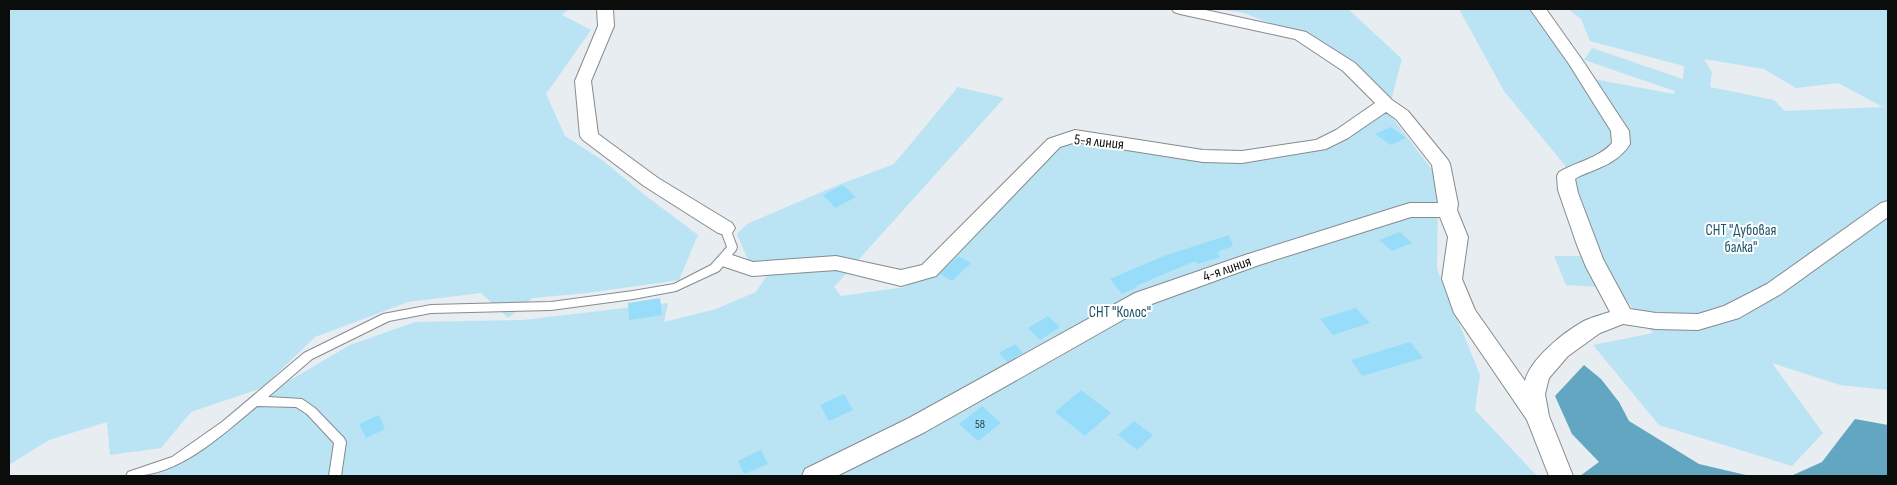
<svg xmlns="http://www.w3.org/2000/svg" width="1897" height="485" font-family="'Sofia Sans Condensed',sans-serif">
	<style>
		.green { fill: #bae3f4; fill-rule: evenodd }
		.water { fill: #62a6c1 }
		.building { fill: #97ddf9 }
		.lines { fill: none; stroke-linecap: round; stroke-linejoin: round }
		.lane-casing { stroke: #868b8d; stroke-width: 2 }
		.street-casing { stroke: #868b8d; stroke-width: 2 }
		.lane { fill: #fff; fill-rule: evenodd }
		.street { fill: #fff; fill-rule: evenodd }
		.labels { text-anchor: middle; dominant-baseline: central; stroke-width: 4; stroke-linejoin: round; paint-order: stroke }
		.number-label { font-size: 12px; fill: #2e4148 }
		.street-label { font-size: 15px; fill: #0b0d0d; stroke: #fff }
		.park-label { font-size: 15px; fill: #1b5367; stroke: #fff }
	</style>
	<rect width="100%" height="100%" fill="#e7edf0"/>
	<path class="green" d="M9,9H569L562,15L591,30L546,94L565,136L602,160L646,196L698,235L679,280L587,293L533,298L508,318L481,293L408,302L315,337L262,388L191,412L161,448L110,455L107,422L49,440L9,465Z
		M1217,9H1348L1402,59L1388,112L1433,171L1438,198L1437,269L1480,375L1475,410L1537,476H150L181,464L287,382L350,345L415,322L523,320L668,303L664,322L716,309L756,292L774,264L749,262L737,234L747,224L838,185L894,164L958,87L1004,98L834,287L841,296L905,287L958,244L1056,146L1078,140L1240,163L1337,145L1375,119L1370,80L1300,35L1244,13Z
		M1459,9H1532L1577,76L1674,94L1675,91L1584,60L1592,48L1683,79L1684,66L1590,41L1581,19L1568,9H1888V390L1840,385L1772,363L1823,433L1792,466L1659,425L1593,345L1653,333L1616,288L1566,285L1554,256H1599L1572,174L1504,91ZM1704,59L1764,69L1796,88L1838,83L1883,107L1785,111L1774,100L1710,87L1712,72Z"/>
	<path class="water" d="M1584,365L1601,379L1619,402L1629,421L1699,464L1750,476H1580L1599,462L1572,434L1555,396Z
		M1855,419L1888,425V476H1791L1822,462Z"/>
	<path class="building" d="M1391,127L1406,138L1391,145L1375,134Z
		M843,185L856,197L835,208L823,195Z
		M1400,232L1412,243L1392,251L1379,240Z
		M1229,235L1233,246L1217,252L1220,257L1198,264L1195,261L1136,286L1137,287L1122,294L1110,279L1164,256Z
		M958,256L971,263L952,281L940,274Z
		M660,298L662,315L629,320L628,303Z
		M1356,308L1370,323L1333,335L1320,319Z
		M1048,316L1060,327L1040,340L1028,328Z
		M1410,342L1423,358L1362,376L1351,360Z
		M1015,344L1023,353L1007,362L999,353Z
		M1081,390L1111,413L1085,436L1055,412Z
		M844,394L853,410L829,421L820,405Z
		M982,406L1001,423L978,441L959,424Z
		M379,415L385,429L366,438L359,424Z
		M1134,421L1153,435L1137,450L1118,435Z
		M761,450L768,464L744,474L738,461Z"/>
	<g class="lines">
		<g class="lane-casing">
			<path id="lane" d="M725,225L730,228L737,247L736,250L719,271L676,291L633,299L551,310L431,313L389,321L312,359L268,397L302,399L315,408L344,438L346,442L341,476H329L334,443L307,414L296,407L257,406C220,437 176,479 126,476L128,472L172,457L222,422L304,353L383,314L431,305L551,302L633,291L674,284L711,265L727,247L720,228Z"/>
		</g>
		<g class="street-casing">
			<path id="street" d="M597,9H613L614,26L591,81L598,134L658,178L732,223L735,228L732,233L725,235L718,233L644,186L583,140L580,136L575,81L598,26Z
				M1172,9H1201L1306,32L1355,63L1392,100L1408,111L1448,160L1450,164L1458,204L1457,210L1468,237L1462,279L1475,310L1525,381C1530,359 1564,332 1584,321C1592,317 1601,315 1610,312L1586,267L1577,245L1558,190L1557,176L1559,172C1576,162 1599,158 1612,143L1611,131L1569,64L1530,9H1546L1585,64L1629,131L1630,144C1618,163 1599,168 1580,176L1575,179L1578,193L1603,259L1630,309L1656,313L1698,314L1724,306L1767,284L1881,203L1888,201V217L1781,294L1739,318L1698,330L1656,329L1623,324L1600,333L1568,356L1549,378L1545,394L1549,416L1573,476H1549L1527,420L1454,313L1442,279L1448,237L1440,217H1411L1259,265L1149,305L925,432L837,476H802L805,469L909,418L1135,293L1245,255L1403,205L1410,203H1438L1432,165L1396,119L1386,112L1348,138L1326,149L1242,163L1203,162L1076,142L1060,147L936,276L901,286L836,270L752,276L722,266L719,261L722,256L729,254L753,262L836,256L901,270L922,265L1048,139L1075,130L1203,150L1242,151L1316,140L1336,130L1375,103L1343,71L1295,39L1180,14L1174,12Z"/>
		</g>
		<use href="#lane" class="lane"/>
		<use href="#street" class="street"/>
	</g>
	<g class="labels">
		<g class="number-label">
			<text x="980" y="424">58</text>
		</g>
		<g class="street-label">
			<text transform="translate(1099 142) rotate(6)">5-я линия</text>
			<text transform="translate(1227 269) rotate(-19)">4-я линия</text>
		</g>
		<g class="park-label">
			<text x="1741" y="230">СНТ "Дубовая<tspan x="1741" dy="17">балка"</tspan></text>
			<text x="1120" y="312">СНТ "Колос"</text>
		</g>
	</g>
	<rect width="1897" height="485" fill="none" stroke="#0b0d0d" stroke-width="20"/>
</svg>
